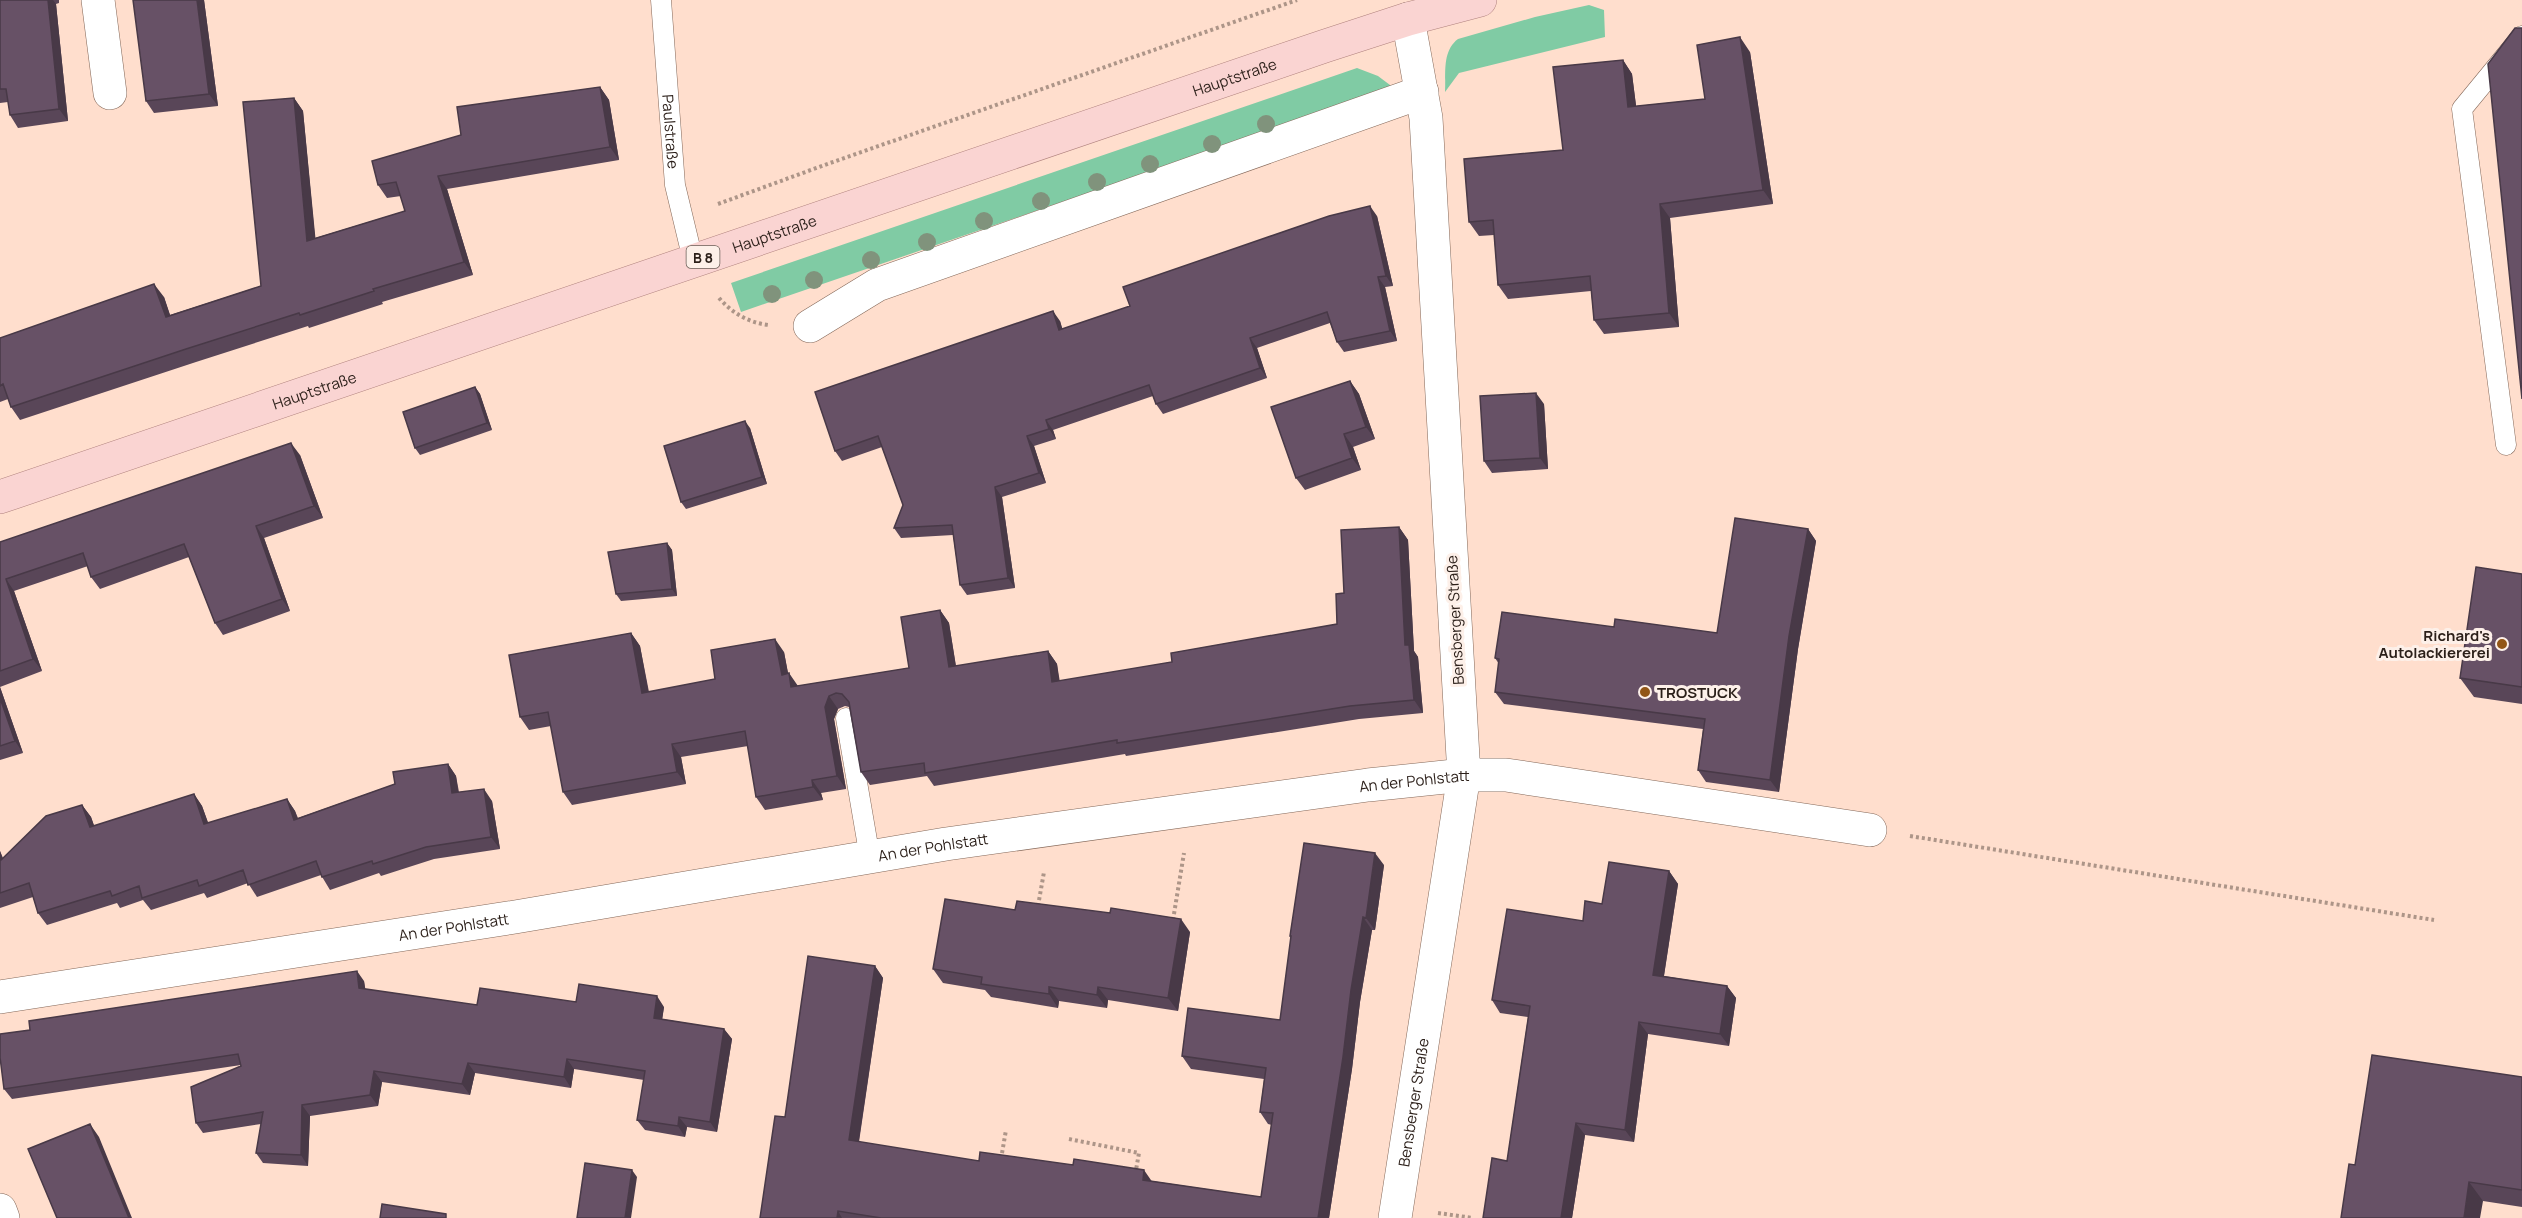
<svg xmlns="http://www.w3.org/2000/svg" width="2522" height="1218" font-family="Manrope,sans-serif">
	<style>
		.green { fill: #80cba4 }
		.lines { fill: none; stroke-linecap: round; stroke-linejoin: round }
		.service-casing { stroke: #846859; stroke-width: 21 }
		.minor-casing { stroke: #846859; stroke-width: 34 }
		.primary-casing { stroke: #b0827e; stroke-width: 34 }
		.path { stroke: #ad9588; stroke-width: 4; stroke-dasharray: 3 3; stroke-linecap: butt }
		.service { stroke: #fff; stroke-width: 20 }
		.minor { stroke: #fff; stroke-width: 33 }
		.primary { stroke: #fad4d2; stroke-width: 33 }
		.tree { fill: #80937c }
		.wall { fill: #594658 }
		.shaded-wall { fill: #483947 }
		.building { fill: #675166; stroke: #483947; stroke-width: 1.5 }
		.poi-dot { fill: #925616; stroke: #fdf0e9; stroke-width: 2 }
		.labels { text-anchor: middle; dominant-baseline: central; stroke-width: 6; stroke-linejoin: round; paint-order: stroke }
		.shield { fill: #fdf0e9; stroke: #6a5e57; stroke-width: 1.5 }
		.shield-label { font-size: 14px; font-weight: bold; fill: #2b1f19 }
		.street-label { font-size: 15px; fill: #2b1f19; stroke: #fdf0e9 }
		.poi-label { font-size: 15px; font-weight: bold; fill: #2b1f19; stroke: #fdf0e9; text-anchor: end }
	</style>
	<rect width="100%" height="100%" fill="#ffdecd"/>
	<path class="green" d="M1589,5L1604,10L1605,37L1459,73L1445,92C1446,73 1442,51 1458,39L1535,17Z
		M1357,68L1378,76L1394,88L741,312L731,283Z"/>
	<g class="lines">
		<g class="service-casing">
			<g id="service">
				<path id="s1" d="M661,0L675,185L693,260"/>
				<path d="M2506,445L2462,109L2522,36"/>
				<path d="M846,718L870,858"/>
			</g>
		</g>
		<g class="minor-casing">
			<g id="minor">
				<path d="M98,0L110,93"/>
				<path d="M810,326L877,285L1422,92"/>
				<path id="s2" d="M0,997L515,917L946,844L1368,785L1464,775H1506L1870,830"/>
				<path d="M0,1210L3,1218"/>
				<path id="s3" d="M1395,1218L1464,775L1426,118L1408,19"/>
			</g>
		</g>
		<g class="primary-casing">
			<g id="primary">
				<path id="s4" d="M0,497L1325,46L1408,19L1480,0"/>
			</g>
		</g>
		<path class="path" d="M718,204L830,163L1297,0
			M719,298C732,313 749,323 769,325
			M1910,836L2434,920
			M1038,906L1044,872
			M1173,920L1184,853
			M1069,1139L1139,1153L1136,1170
			M1001,1159L1006,1130
			M1438,1213L1473,1218"/>
		<use href="#service" class="service"/>
		<use href="#minor" class="minor"/>
		<use href="#primary" class="primary"/>
	</g>
	<g class="tree">
		<circle cx="1266" cy="124" r="9"/>
		<circle cx="1212" cy="144" r="9"/>
		<circle cx="1150" cy="164" r="9"/>
		<circle cx="1097" cy="182" r="9"/>
		<circle cx="1041" cy="201" r="9"/>
		<circle cx="984" cy="221" r="9"/>
		<circle cx="927" cy="242" r="9"/>
		<circle cx="871" cy="260" r="9"/>
		<circle cx="814" cy="280" r="9"/>
		<circle cx="772" cy="294" r="9"/>
	</g>
	<path class="wall" d="M0,0H59V3L56,4L68,121L18,128L10,115L8,102L0,103Z
		M204,0L218,106L154,113L146,101Z
		M1750,52L1773,204L1670,218L1679,327L1604,334L1594,320L1591,291L1508,299L1498,285L1494,235L1479,236L1469,222L1563,150L1623,60L1632,74L1636,106L1705,99Z
		M600,87L609,100L619,160L447,189L473,275L382,302L383,304L309,328L308,326L196,362L20,420L11,407L8,399L0,402V338L164,297L170,315L261,286L294,98L303,111L315,238L405,211L401,196L387,198L378,185L461,135Z
		M1377,216L1393,286L1385,287L1397,341L1344,352L1337,342L1330,323L1257,348L1267,378L1163,414L1156,404L1153,396L1053,430L1056,439L1034,446L1046,483L1002,497L1015,588L967,595L960,585L953,535L901,538L894,528L903,505L882,447L842,461L835,451L1060,321L1062,329L1130,306Z
		M1350,381L1359,394L1375,439L1353,447L1361,470L1305,490L1296,478Z
		M475,387L480,394L492,430L420,455L415,448Z
		M1544,404L1548,469L1492,473L1484,461Z
		M750,428L767,484L686,509L681,502Z
		M300,455L323,518L264,538L290,611L223,635L215,623L189,557L100,589L91,577L88,566L14,591L42,671L0,687L23,753L0,760V542Z
		M1399,527L1408,540L1414,651L1418,657L1423,713L1359,719L1126,756L1125,754L934,786L927,776L870,785L861,772L849,707L845,706L838,709L834,719L846,789L821,793L823,800L765,810L756,797L748,746L681,757L686,784L572,805L563,792L551,726L529,730L520,717L631,633L640,646L649,692L715,679L784,652L788,674L797,686L909,668L940,610L949,623L956,666L1048,651L1057,664L1059,681L1172,662L1337,624L1344,593Z
		M1808,529L1816,541L1798,649L1779,792L1706,782L1698,770L1703,729L1504,704L1495,692L1499,664L1495,658L1614,627L1717,633Z
		M667,543L672,550L677,596L621,601L616,594Z
		M2522,574V704L2474,697L2460,678Z
		M448,764L456,776L459,792L492,801L500,849L434,859L381,876L379,873L330,890L321,875L257,897L248,883L207,898L204,893L151,910L143,900L120,908L117,903L47,925L38,913L33,897L0,908V851L3,858L82,805L91,817L94,826L194,794L202,806L208,823L287,799L295,811L298,818L395,784Z
		M1384,865L1375,930H1372L1360,1002L1352,1069L1329,1218H760L785,1117L875,966L883,978L859,1142L979,1161L1152,1181L1261,1197L1272,1125L1268,1124L1260,1112L1264,1079L1191,1069L1182,1056L1280,1020L1291,938L1290,936Z
		M1669,871L1678,884L1664,976L1727,986L1736,998L1729,1046L1648,1034L1634,1142L1585,1135L1572,1218H1483L1507,1161L1528,1017L1500,1013L1492,1000L1602,904Z
		M1015,910L1190,932L1178,1011L1108,1000L1107,1008L1059,1001L1058,1008L991,997L985,990L943,983L933,969Z
		M364,981L365,989L477,1005L576,1002L664,1007L662,1019L724,1029L732,1039L717,1132L687,1127L685,1137L645,1130L637,1120L644,1080L574,1069L571,1088L475,1073L470,1095L382,1082L378,1106L310,1116L308,1166L263,1163L256,1153L261,1124L203,1133L196,1123L241,1065L12,1099L4,1089Z
		M2522,1077V1207L2483,1201L2355,1165Z"/>
	<path class="shaded-wall" d="M48,0H53L56,4L68,121L59,109Z
		M197,0H204L218,106L209,94Z
		M1740,37L1750,52L1773,204L1763,190Z
		M1623,60L1632,74L1638,121L1628,107Z
		M600,87L609,100L619,160L610,147Z
		M294,98L303,111L317,254L307,241Z
		M438,176L447,189L473,275L464,262Z
		M1660,204L1670,218L1679,327L1669,313Z
		M1370,206L1377,216L1393,286L1386,276Z
		M1378,277L1385,287L1397,341L1390,331Z
		M154,284L164,297L175,330L166,317Z
		M1053,311L1060,321L1066,340L1059,330Z
		M1250,338L1257,348L1267,378L1260,368Z
		M1350,381L1359,394L1375,439L1366,427Z
		M475,387L480,394L492,430L487,423Z
		M1536,393L1544,404L1548,469L1540,458Z
		M1046,420L1053,430L1056,439L1049,429Z
		M745,421L750,428L767,484L762,477Z
		M1344,434L1353,447L1361,470L1352,458Z
		M1027,436L1034,446L1046,483L1039,473Z
		M291,443L300,455L323,518L314,506Z
		M995,487L1002,497L1015,588L1008,578Z
		M256,526L264,538L290,611L282,599Z
		M1399,527L1408,540L1414,651L1418,657L1423,713L1414,700L1405,645Z
		M1808,529L1816,541L1798,649L1779,792L1770,780L1789,636Z
		M667,543L672,550L677,596L672,589Z
		M6,579L14,591L42,671L33,659Z
		M940,610L949,623L958,680L949,667Z
		M631,633L640,646L651,706L642,693Z
		M775,639L784,652L791,688L782,675Z
		M1048,651L1057,664L1062,695L1052,682Z
		M789,673L798,686L791,687Z
		M0,687L23,753L15,741L0,698Z
		M829,696L838,709L834,719L846,789L837,776L825,707Z
		M672,744L681,757L686,784L677,772Z
		M448,764L456,776L460,805L452,793Z
		M812,780L821,793L823,800L813,787Z
		M484,789L492,801L500,849L491,837Z
		M194,794L202,806L213,836L204,824Z
		M287,799L295,811L302,832L294,820Z
		M82,805L91,817L99,839L90,827Z
		M0,851L8,874L0,863Z
		M1375,853L1384,865L1375,930L1366,918Z
		M1669,871L1678,884L1662,988L1653,975Z
		M1363,917L1372,930L1360,1002L1352,1069L1329,1218H1318L1351,990Z
		M1181,919L1190,932L1178,1011L1168,998Z
		M875,966L883,978L857,1153L849,1140Z
		M357,971L364,981L367,999L359,988Z
		M1727,986L1736,998L1729,1046L1720,1034Z
		M1049,987L1059,1001L1058,1008L1049,994Z
		M1098,987L1108,1000L1107,1008L1097,995Z
		M657,996L664,1007L661,1028L654,1018Z
		M1639,1022L1648,1034L1634,1142L1625,1130Z
		M724,1029L732,1039L717,1132L710,1122Z
		M567,1059L574,1069L571,1088L564,1077Z
		M468,1063L475,1073L470,1095L462,1084Z
		M374,1071L382,1082L378,1106L370,1095Z
		M302,1105L310,1116L308,1166L301,1155Z
		M679,1117L687,1127L685,1137L678,1126Z
		M1576,1123L1585,1135L1572,1218H1561Z
		M90,1124L99,1137L132,1218H129Z
		M632,1170L637,1177L631,1218H625Z
		M1144,1170L1153,1183L1143,1180Z
		M2469,1182L2483,1201L2480,1218H2464Z
		M838,1211L842,1218H837Z"/>
	<path class="building" d="M0,0H48L59,109L10,115L6,89H0Z
		M133,0H197L209,94L146,101Z
		M2515,28H2522V399L2488,64Z
		M1740,37L1763,190L1660,204L1669,313L1594,320L1590,276L1498,285L1493,220L1469,222L1464,159L1563,150L1553,67L1623,60L1628,107L1705,99L1697,45Z
		M600,87L610,147L438,176L464,262L373,289L374,291L300,315L299,313L186,349L11,407L3,384L0,386V338L154,284L166,317L261,286L243,102L294,98L307,241L405,211L396,182L378,185L372,161L461,135L457,107Z
		M1370,206L1386,276L1378,277L1390,331L1337,342L1327,312L1250,338L1260,368L1156,404L1149,385L1046,420L1049,429L1027,436L1039,473L995,487L1008,578L960,585L952,525L894,528L903,505L878,436L835,451L815,392L1053,311L1059,330L1130,306L1123,287L1329,216Z
		M1350,381L1366,427L1344,434L1352,458L1296,478L1271,407Z
		M475,387L487,423L415,448L403,412Z
		M1536,393L1540,458L1484,461L1480,396Z
		M745,421L762,477L681,502L664,446Z
		M291,443L314,506L256,526L282,599L215,623L184,544L91,577L83,553L6,579L33,659L0,671V542Z
		M1735,518L1808,529L1789,636L1770,780L1698,770L1705,719L1495,692L1499,659L1495,658L1502,612L1614,627L1615,619L1717,633Z
		M1399,527L1405,645H1409L1414,700L1350,706L1117,743V740L925,773L924,763L861,772L849,702L842,694L836,693L829,696L825,707L837,776L812,780L813,787L756,797L745,731L672,744L677,772L563,792L548,712L520,717L509,655L631,633L642,693L715,679L711,650L775,639L782,675L789,673L791,687L909,668L901,617L940,610L949,667L1048,651L1052,682L1172,662L1171,653L1337,624L1336,594L1344,593L1341,530Z
		M667,543L672,589L616,594L608,552Z
		M2476,567L2522,574V687L2460,678Z
		M0,698L15,741L0,746Z
		M448,764L452,793L484,789L491,837L426,847L373,864L372,861L322,877L316,861L248,885L243,870L199,886L197,880L142,898L139,886L112,896L110,891L38,913L29,883L0,893V861L46,816L82,805L90,827L194,794L204,824L287,799L294,820L395,784L393,772Z
		M1304,843L1375,853L1366,918L1363,917L1351,990L1343,1057L1318,1218H881L838,1211L837,1218H760L775,1116L785,1117L808,956L875,966L849,1140L979,1161L980,1152L1073,1165L1074,1159L1144,1170L1143,1180L1261,1197L1273,1113L1260,1112L1266,1068L1182,1056L1188,1008L1280,1020L1291,936H1290Z
		M1609,862L1669,871L1653,975L1727,986L1720,1034L1639,1022L1625,1130L1576,1123L1561,1218H1483L1492,1158L1507,1161L1530,1006L1492,1000L1507,909L1583,921L1585,901L1602,904Z
		M945,899L1015,910L1017,901L1110,913L1111,908L1181,919L1168,998L1098,987L1097,995L1049,987V994L981,984L982,977L933,969Z
		M357,971L359,988L477,1005L480,988L576,1002L579,984L657,996L654,1018L724,1029L710,1122L679,1117L678,1126L637,1120L645,1071L567,1059L564,1077L468,1063L462,1084L374,1071L370,1095L302,1105L301,1155L256,1153L263,1112L196,1123L191,1087L241,1066L238,1054L4,1089L0,1057V1034L30,1030L29,1021Z
		M2372,1055L2522,1077V1190L2469,1182L2464,1218H2341L2349,1164L2355,1165Z
		M90,1124L129,1218H57L28,1149Z
		M585,1163L632,1170L625,1218H577Z
		M382,1204L446,1214V1218H380Z"/>
	<g class="poi-dot">
		<circle cx="2502" cy="644" r="6"/>
		<circle cx="1645" cy="692" r="6"/>
	</g>
	<g class="labels">
		<rect class="shield" x="686.5" y="246" width="33" height="22" rx="4.5"/>
		<g class="shield-label">
			<text x="703" y="257">B 8</text>
		</g>
		<g class="street-label">
			<text stroke="none"><textPath href="#s4" startOffset="1304">Hauptstraße</textPath></text>
			<text stroke="none"><textPath href="#s1" startOffset="132">Paulstraße</textPath></text>
			<text stroke="none"><textPath href="#s4" startOffset="818">Hauptstraße</textPath></text>
			<text stroke="none"><textPath href="#s4" startOffset="332">Hauptstraße</textPath></text>
			<text transform="translate(1455 620) rotate(-93)">Bensberger Straße</text>
			<text stroke="none"><textPath href="#s2" startOffset="1431">An der Pohlstatt</textPath></text>
			<text stroke="none"><textPath href="#s2" startOffset="945">An der Pohlstatt</textPath></text>
			<text stroke="none"><textPath href="#s2" startOffset="459">An der Pohlstatt</textPath></text>
			<text stroke="none"><textPath href="#s3" startOffset="117">Bensberger Straße</textPath></text>
		</g>
		<g class="poi-label">
			<text x="2490" y="635">Richard's<tspan x="2490" dy="17">Autolackiererei</tspan></text>
			<text x="1657" y="692" text-anchor="start">TROSTUCK</text>
		</g>
	</g>
</svg>
